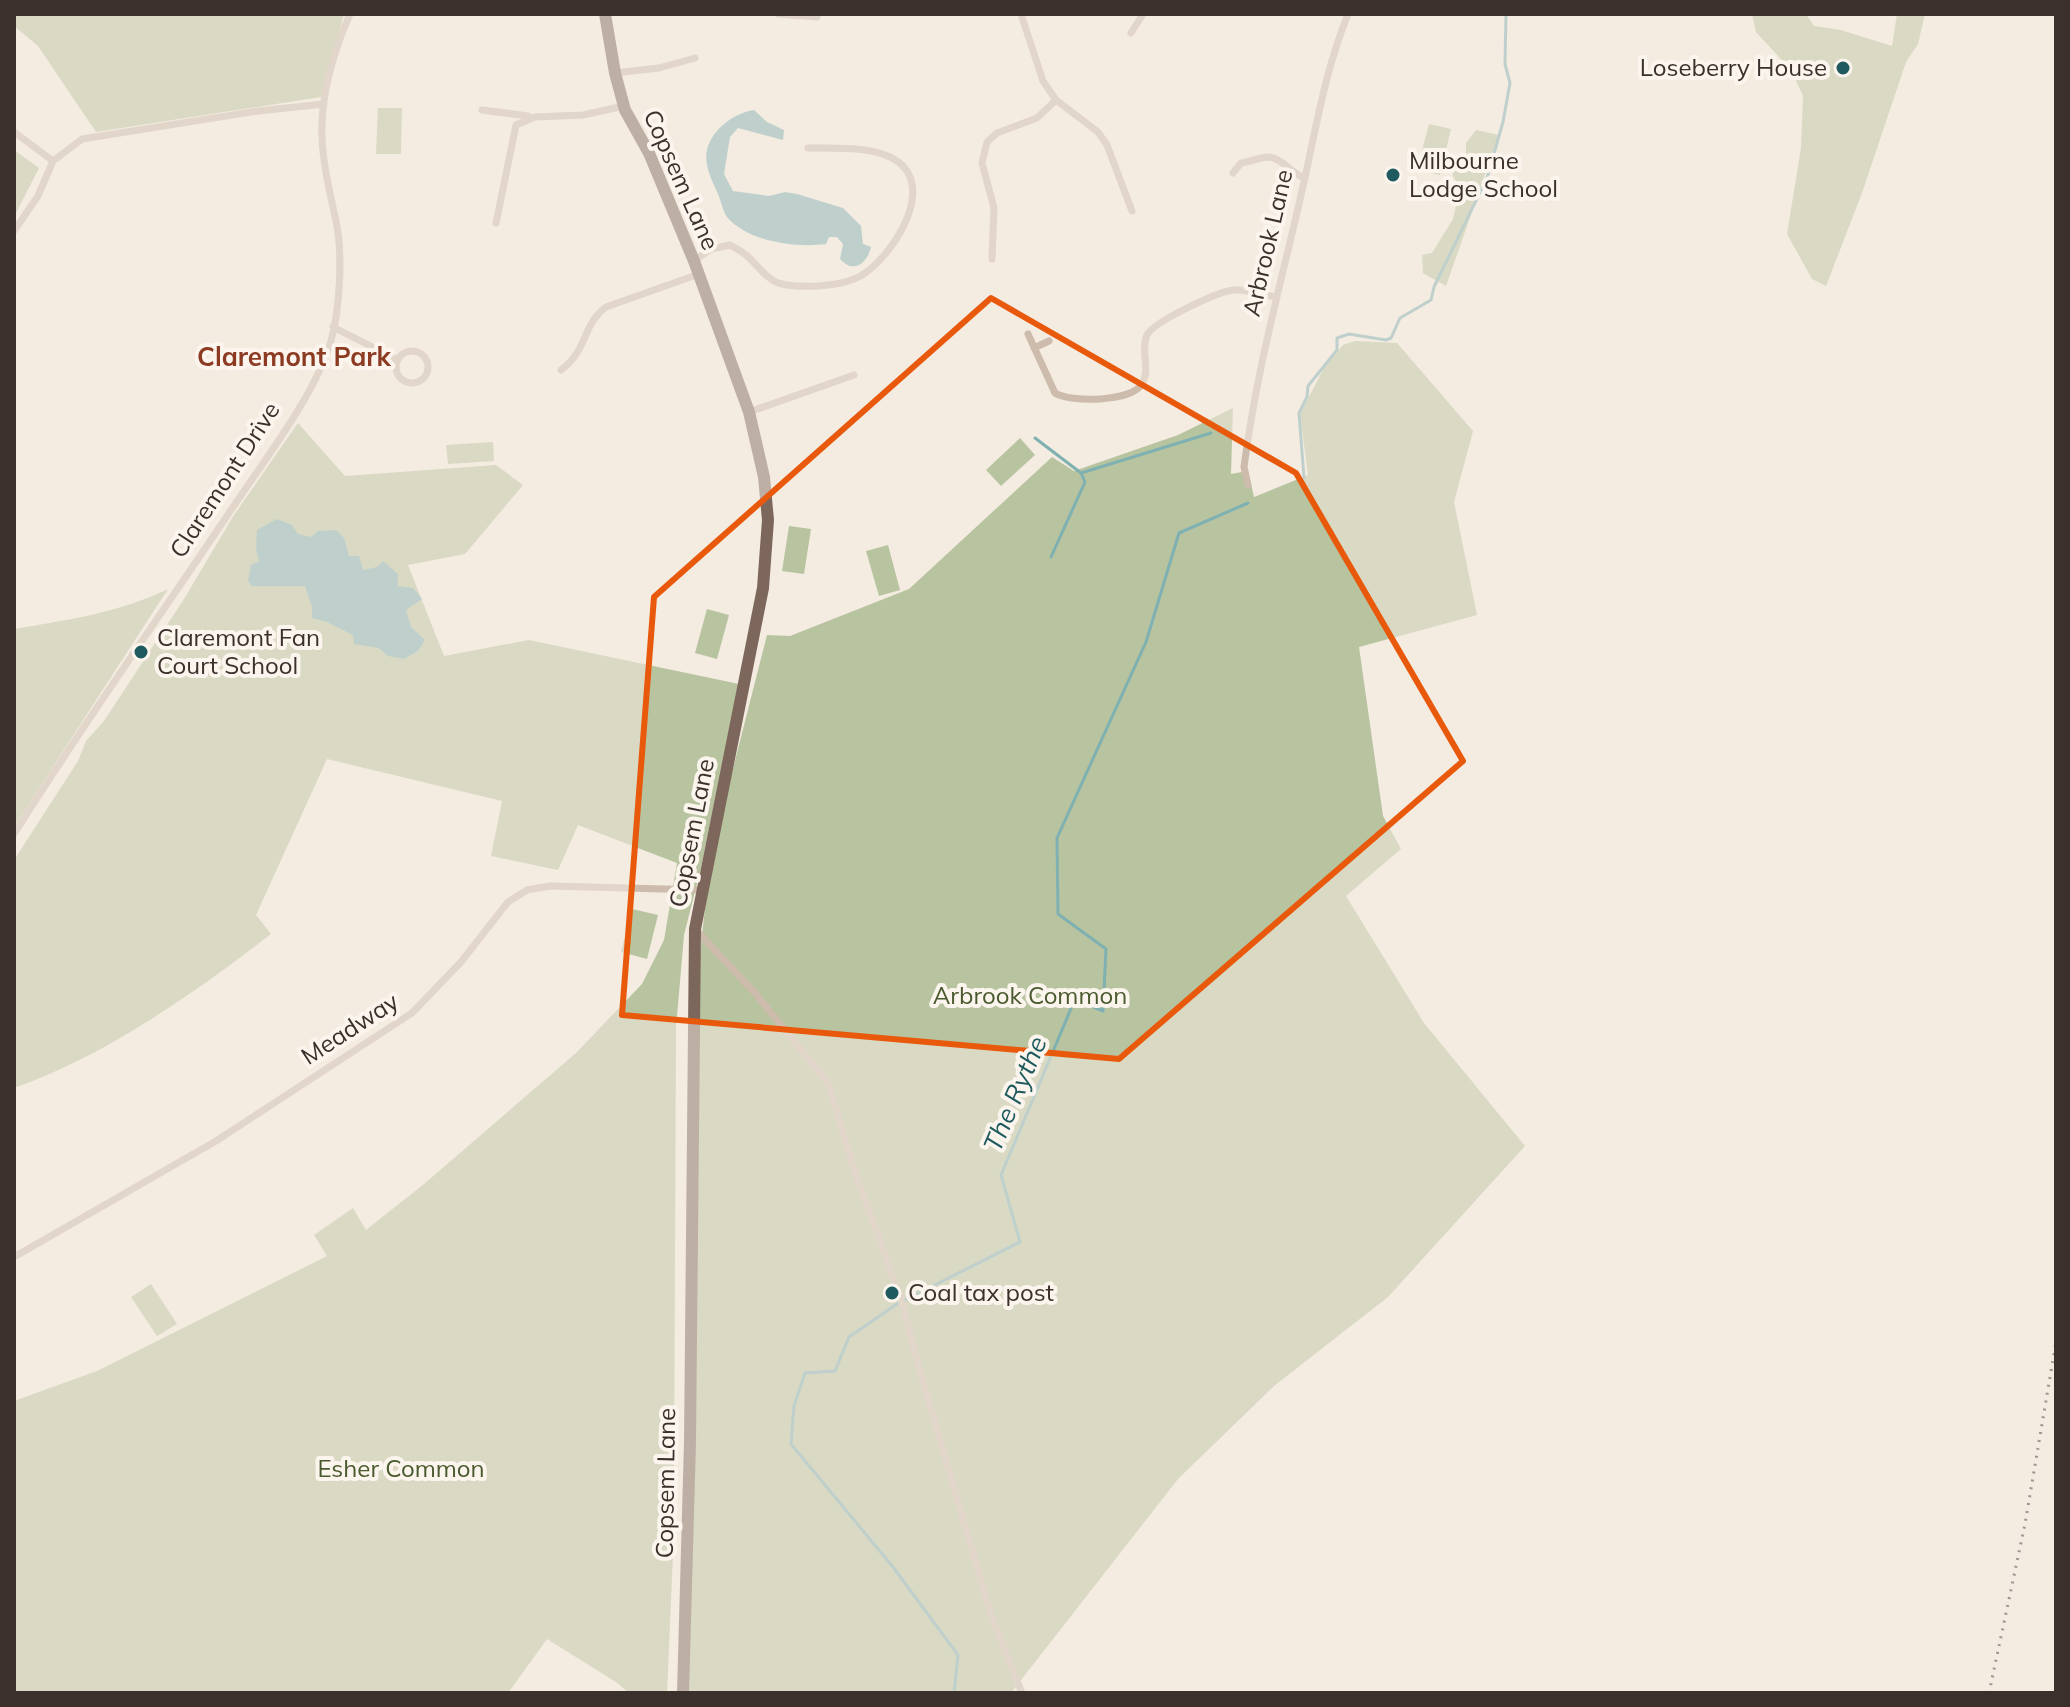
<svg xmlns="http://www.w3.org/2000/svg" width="2070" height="1707" viewBox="0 0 2070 1707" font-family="Mulish,sans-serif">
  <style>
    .green { fill: #b8c4a0 }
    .water { fill: #7fb0b2 }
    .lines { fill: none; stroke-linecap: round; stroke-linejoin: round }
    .stream { stroke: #7fb0b2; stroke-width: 3 }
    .street { stroke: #cdbbac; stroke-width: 7 }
    .primary { stroke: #7d675c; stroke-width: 12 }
    .rail { stroke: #3b302b; stroke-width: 3; stroke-dasharray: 2 6; stroke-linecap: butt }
    .marked { fill: none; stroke: #e8590c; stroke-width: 6; stroke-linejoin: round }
    .poi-dot { fill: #1f5a5e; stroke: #fbf5ee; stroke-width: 3 }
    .labels { text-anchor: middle; stroke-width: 8; stroke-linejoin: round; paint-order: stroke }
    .poi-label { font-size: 24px; fill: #3b302b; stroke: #fbf5ee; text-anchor: start }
    .street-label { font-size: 24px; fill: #3b302b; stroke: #fbf5ee }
    .park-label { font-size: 24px; fill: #4a5a2e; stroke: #fbf5ee }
    .neighbourhood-label { font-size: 26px; font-weight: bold; fill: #8c3b22; stroke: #fbf5ee }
    .water-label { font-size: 26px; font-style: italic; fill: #1f5a5e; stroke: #fbf5ee }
  </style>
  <rect width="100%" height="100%" fill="#f4ebe1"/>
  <path class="green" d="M14,14h330l-23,83 -225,35 -58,-86 -24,-20z
    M1752,14h54l8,12 27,4 51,16 5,-32h28l-7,30 -12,18 -44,131 -36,93 -14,-7 -25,-45 14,-86 2,-52 -12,-26 -35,-38z
    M378,108h24l-1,46h-25z
    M1429,124l22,5 -11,46 -23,-5z
    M1476,130l23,5 -53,151 -23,-13 -1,-18 10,-2 21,-34 7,-30 -8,-15 14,-13v-18z
    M14,150l25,18 -25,49z
    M1355,341l42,2 76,88 -19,71 23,113 -118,32 24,169 18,33 -55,47 78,127 101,123 -137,151 -114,89 -96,93 -167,214h-324l11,-723 13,-115 56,-220 23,1 119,-47 143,-132 22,14 104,-36 55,-27 -2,66 17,-3 6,26 54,-22 -8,-61 24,-46 19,-23z
    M298,423l47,53 151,-11 27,20 -58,69 -57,11 36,91 85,-16 210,44 -38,184 -17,67 -8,93 -2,443 2,14 -9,208h-38l-13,-11 -69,-43 -39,54h-494v-292l83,-30 230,-115 -13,-21 39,-27 13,22 58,-46 152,-131 66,-69 22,-44 13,-77 -99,-38 -20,45 -67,-14 11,-55 -175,-42 -71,156 15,19c-80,61 -162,120 -257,154v-228l64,-99 8,-20 18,-20 80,-122 50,-84z
    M1020,438l15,17 -34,31 -15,-16z
    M493,442l1,19 -46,3 -2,-19z
    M789,526l22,3 -7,45 -22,-3z
    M888,545l12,45 -21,6 -13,-45z
    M168,589l-154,238v-198c53,-9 105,-16 154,-40z
    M707,609l22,6 -12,44 -22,-6z
    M632,909l26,6 -11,44 -26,-7z
    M151,1284l26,40 -20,12 -26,-39z"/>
  <path class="water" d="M754,110l13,12 17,8 -1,10 -45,-12 -8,9 -6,37 9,17 36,5 16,-4 12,2 46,14 18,18 2,18 8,3c-4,17 -18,27 -31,12l3,-15 -6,-7h-8l-3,7c-30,4 -78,-2 -99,-27 -4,-6 -6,-16 -9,-23 -4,-9 -9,-19 -11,-29 -6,-27 22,-51 47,-55z
    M277,519l15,6 6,9 13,3 7,-6 18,-1 8,8 5,18h10l4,14 14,-3 6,-6 15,13v12l15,2 9,11 -16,11 5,17 14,13 -7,11 -14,8 -16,-3 -9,-8 -25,-4 -1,-9 -26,-13 -15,-4v-11l-7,-21h-53l-4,-5 3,-16 8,-4 -3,-13 1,-18z"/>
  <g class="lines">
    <path class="stream" d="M1035,438l46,35 4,9 -34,75
      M1081,473l130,-40
      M1304,478l-5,-65 8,-16 1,-11 29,-36v-12l12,-4 37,6 5,-2 9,-20 31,-18 3,-13 53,-109 16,-56 7,-39 -5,-19 1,-50
      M954,1693l4,-38 -65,-88 -102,-123 3,-38 11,-33 30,-2 14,-34 48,-33 123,-62 -19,-67 74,-176 28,12 3,-62 -48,-35 -1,-76 89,-196 33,-109 69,-30"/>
    <path class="street" d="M778,14l39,3
      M1021,14l22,67 13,19
      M1131,33l12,-19
      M615,73l44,-5 36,-10
      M482,110l46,6
      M14,132l39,29
      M1233,173l8,-10c9,-1 19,-6 28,-6 13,1 23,16 35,21
      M496,223l20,-98 19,-8 48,-2 41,-9
      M14,231l24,-35 15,-35 29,-22 176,-28 66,-7
      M992,259l2,-51 -12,-45 5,-21 10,-9 40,-15 19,-18 42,32 9,13 25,66
      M694,261l17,-12 19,-4c5,3 11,6 16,10 10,8 19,23 32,28 22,6 65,4 84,-8 28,-17 70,-79 41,-109 -21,-21 -68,-18 -95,-18
      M333,327l65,33
      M1028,334l27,59c16,10 76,9 87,-9 9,-15 -2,-33 5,-49 6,-13 70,-43 86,-45 14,-1 29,4 43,7
      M1034,348l15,-7
      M396 367a16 16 0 1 1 32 0a16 16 0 1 1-32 0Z
      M561,370c28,-21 21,-46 45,-63l93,-33
      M749,412l105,-37
      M1248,485l-4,-18c12,-94 37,-184 58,-276 14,-62 22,-117 46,-177
      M14,834c70,-111 146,-218 219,-327 31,-46 83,-114 98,-166 9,-33 12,-87 5,-120 -6,-28 -13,-56 -14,-84 -2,-40 12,-87 28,-123
      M695,929l60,64 73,90 27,89 46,127 17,65 73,251 31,78
      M14,1257l202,-116 196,-128 49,-51 47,-60 19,-12 23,-4 152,4"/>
    <path class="primary" d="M605,14l10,59 10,37 24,43 45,108 55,151 15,65 4,43 -5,68 -68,341 -5,513 -7,251"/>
    <path class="rail" d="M1989,1693l36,-169 31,-182"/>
  </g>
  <path d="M0 0H2070V1707H0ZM991,298l305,175 167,288 -344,298 -497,-44 32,-418z" fill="#f4ebe1" fill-opacity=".55" fill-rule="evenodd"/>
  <path class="marked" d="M991,298l305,175 167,288 -344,298 -497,-44 32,-418z"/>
  <g class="poi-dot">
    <circle cx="1843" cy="68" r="8"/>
    <circle cx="1393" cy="175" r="8"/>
    <circle cx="141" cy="652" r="8"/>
    <circle cx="892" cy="1293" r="8"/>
  </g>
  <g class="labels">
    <g class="poi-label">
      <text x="1827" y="76" text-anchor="end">Loseberry House</text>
      <text x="1409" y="169">Milbourne<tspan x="1409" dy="28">Lodge School</tspan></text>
      <text x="157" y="646">Claremont Fan<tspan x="157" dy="28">Court School</tspan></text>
      <text x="908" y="1301">Coal tax post</text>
    </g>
    <g class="street-label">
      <text transform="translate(681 180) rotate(66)" y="8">Copsem Lane</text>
      <text transform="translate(1268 243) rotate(-77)" y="8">Arbrook Lane</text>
      <text transform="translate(225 480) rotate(-57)" y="8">Claremont Drive</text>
      <text transform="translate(692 833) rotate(-79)" y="8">Copsem Lane</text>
      <text transform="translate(350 1029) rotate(-33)" y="8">Meadway</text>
      <text transform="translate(666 1483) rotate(-89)" y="8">Copsem Lane</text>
    </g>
    <g class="park-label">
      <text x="1030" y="1004">Arbrook Common</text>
      <text x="401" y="1477">Esher Common</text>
    </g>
    <g class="neighbourhood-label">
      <text x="294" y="366">Claremont Park</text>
    </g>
    <g class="water-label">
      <text transform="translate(1015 1094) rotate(-67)" y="9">The Rythe</text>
    </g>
  </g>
  <rect width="2070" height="1707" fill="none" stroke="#3b302b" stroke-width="32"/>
</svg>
